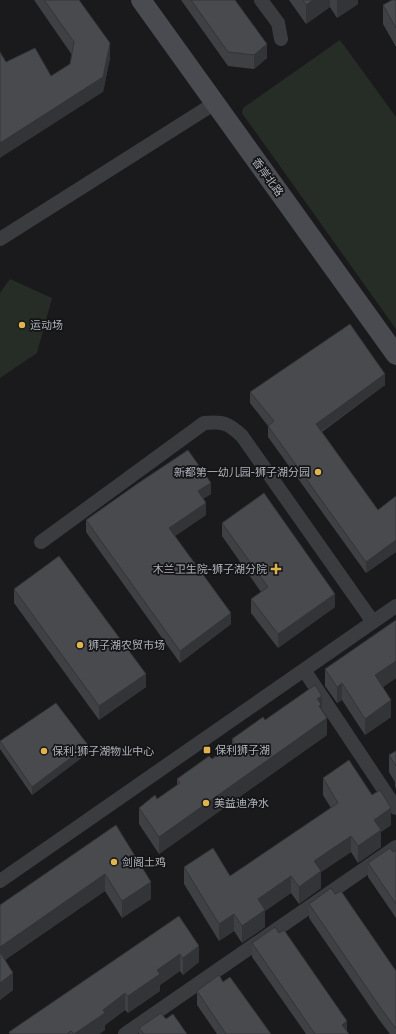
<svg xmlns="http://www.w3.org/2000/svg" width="396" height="1034" viewBox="0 0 396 1034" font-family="'Golos Text','Noto Sans SC',sans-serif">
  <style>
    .green { fill: #262d27 }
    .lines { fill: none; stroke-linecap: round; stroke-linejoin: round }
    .street { stroke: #3b3c40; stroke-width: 14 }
    .secondary { stroke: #494b50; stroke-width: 20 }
    .wall { fill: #3f4043 }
    .shaded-wall { fill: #333437 }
    .building { fill: #494a4e; stroke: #333437 }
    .poi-dot { fill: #dfb34e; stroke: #151517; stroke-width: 1.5 }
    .labels { text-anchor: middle; stroke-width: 3.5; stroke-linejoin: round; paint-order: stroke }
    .street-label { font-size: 11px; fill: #aeb1ba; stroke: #151517 }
    .poi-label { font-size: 11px; fill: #aeb1ba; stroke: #151517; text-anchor: start }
  </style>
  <rect width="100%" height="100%" fill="#1a1a1c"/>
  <path class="green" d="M340,40l56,77v212l-154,-216 1,-5z
    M10,279l42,19 -15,55 -37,25v-85z"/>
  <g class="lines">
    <path class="street" d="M261,0l17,23 3,16
      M0,239l215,-136
      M41,542l163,-119c19,-2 24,0 38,13l131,186
      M304,670l92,138
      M0,881l396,-275
      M125,1034l271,-187"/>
    <path class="secondary" d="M141,0l255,355"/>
  </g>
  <path class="wall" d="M34,0h45l31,58 -7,34 -97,-30 45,14 19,-12 2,-9z
    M181,0h54l32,58 -13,11 -26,-3z
    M289,0h69v4l-21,14 -7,-11 -24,17z
    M396,0v47l-13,-23v-19z
    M385,385l-63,47 56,78 18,-14v56l-30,21 -98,-136v-11l-18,-23v-11z
    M137,484l74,10 -8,5 3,16 -31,21 56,88 -51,39 -94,-131v-12z
    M222,523l113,84 -57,41 -27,-35v-14l10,-7 -39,-56z
    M14,589l132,98 -47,33 -85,-117z
    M396,620v58l-13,9 8,30 -26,18 -23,-35 -5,3 -12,-17v-17z
    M322,711l5,24 -168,119 -20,-30v-16l18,-9 20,-14v-6l35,-20 20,-15v-5l33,-19z
    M0,741l88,12 -56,42 -32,-46z
    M396,751v37l-1,-1v-5l-6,-10v-17z
    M323,778l68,47 -10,7v15l-23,16 -7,-11 -30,20v16l-22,16 -8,-11 -26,18v16l-23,16 -8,-12 -15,10 -35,-57v-17l46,9 101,-68 -8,-13z
    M116,825l35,74 -29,19 -17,-27 -100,69 8,30 -13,10v-95z
    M396,850v68l-28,-41v-14z
    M335,894l61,77v63h-6l-10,-13 -71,-103v-14z
    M179,916l20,46 -16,13 -3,-4 -20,14v6l-32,22 -3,-3 -20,15v5l-6,4h-90v-2z
    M252,943l95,89 2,2h-43l-54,-77z
    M223,982l48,52h-54l-20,-29v-14z
    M166,1019l21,15h-48v-6z"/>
  <path class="shaded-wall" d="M313,0h17v7l-24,17v-19z
    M337,0h21v4l-21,14z
    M110,43v15l-7,34 -103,66v-15z
    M267,44v14l-13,11v-14z
    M385,374v11l-69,50v-11z
    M211,483v11l-13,8v-11z
    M206,503v12l-37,25v-12z
    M396,540v12l-30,21v-11z
    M335,594v13l-57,41v-14z
    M231,613v11l-51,39v-12z
    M396,661v17l-21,14v-17z
    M146,674v13l-47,33v-14z
    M342,683v17l-5,3v-16z
    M322,696v16l-1,1 -4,-14z
    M391,700v17l-26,18v-16z
    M327,718v17l-168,119v-17z
    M88,745v8l-56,42v-8z
    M391,808v17l-10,7v15l-23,16v-17l16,-26z
    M351,836v16l-30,20v16l-22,16v-17l15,-26z
    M105,874v17l-105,72v-16z
    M291,876v17l-26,18v16l-23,16v-17l16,-27z
    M151,882v17l-29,19v-17z
    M234,914v17l-15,10v-17z
    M199,946v16l-16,13v-17z
    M180,954v17l-20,14v6l-32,22v-17l29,-26z
    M13,973v17l-13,10v-17z
    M125,993v17l-20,15v5l-6,4h-25l29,-24z
    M347,1021v13l-5,-9z"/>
  <path class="building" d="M44,0h35l31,43 -7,34 -103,66v-91l6,10 29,-14 16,28 19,-12 4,-22z
    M191,0h44l32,44 -13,11 -26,-3z
    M303,0h10l-7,5z
    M392,0h4v28l-13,-23z
    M350,324l35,50 -69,50 62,86 18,-14v44l-30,22 -98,-136 6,-5 -24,-29z
    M188,450l23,33 -13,8 8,12 -37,25 62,85 -51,38 -94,-131 51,-36z
    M264,493l71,101 -57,40 -27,-35 17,-12 -46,-64z
    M59,556l87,118 -47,32 -85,-117z
    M396,620v41l-21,14 16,25 -26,19 -23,-36 -5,4 -12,-18z
    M315,685l7,11 -5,3 4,5 -2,2 8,12 -168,119 -20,-29 16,-13 2,4 23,-16 -3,-4 32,-23 3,3 22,-17 -2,-3 31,-22 2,3z
    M56,703l32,42 -56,42 -32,-46z
    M396,751v15l-7,-11z
    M349,760l23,35 8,-5 11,18 -17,12 7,10 -23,16 -7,-10 -37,25 7,10 -22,16 -8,-11 -33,23 7,11 -23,16 -8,-12 -15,10 -35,-57 29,-19 17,28 108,-73 -15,-25z
    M116,825l35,57 -29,19 -17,-27 -105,73v-42z
    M390,848l3,4 3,-2v54l-28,-41z
    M331,888l4,6 6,-3 55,80v58l-16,-22 -71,-103z
    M179,916l20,30 -16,12 -3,-4 -23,16 3,4 -32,22 -3,-3 -22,17 2,3 -31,21 -3,-3 -4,3h-57l-1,-2z
    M275,927l4,6 5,-3 63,91 -5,4 7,9h-34l-63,-91z
    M0,952l13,21 -13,10z
    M219,975l4,7 7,-5 41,57h-45l-29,-43z
    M161,1013l5,6 7,-5 14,20h-43l-5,-6z"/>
  <g class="poi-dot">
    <circle cx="22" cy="325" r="4"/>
    <circle cx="318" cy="472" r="4"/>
    <path d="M274 563h4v4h4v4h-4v4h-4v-4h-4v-4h4z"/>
    <circle cx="80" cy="645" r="4"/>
    <rect x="203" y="746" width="8" height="8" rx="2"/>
    <circle cx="44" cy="751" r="4"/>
    <circle cx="206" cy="803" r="4"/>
    <circle cx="114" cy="862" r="4"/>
  </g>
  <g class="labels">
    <g class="street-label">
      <text transform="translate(268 177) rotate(54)" y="4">香岸北路</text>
    </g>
    <g class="poi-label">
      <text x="30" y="329">运动场</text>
      <text x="310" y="476" text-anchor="end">新都第一幼儿园-狮子湖分园</text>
      <text x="267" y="573" text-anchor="end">木兰卫生院-狮子湖分院</text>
      <text x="88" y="649">狮子湖农贸市场</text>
      <text x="215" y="754">保利狮子湖</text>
      <text x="52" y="755">保利·狮子湖物业中心</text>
      <text x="214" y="807">美益迪净水</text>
      <text x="122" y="866">剑阁土鸡</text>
    </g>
  </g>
</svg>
